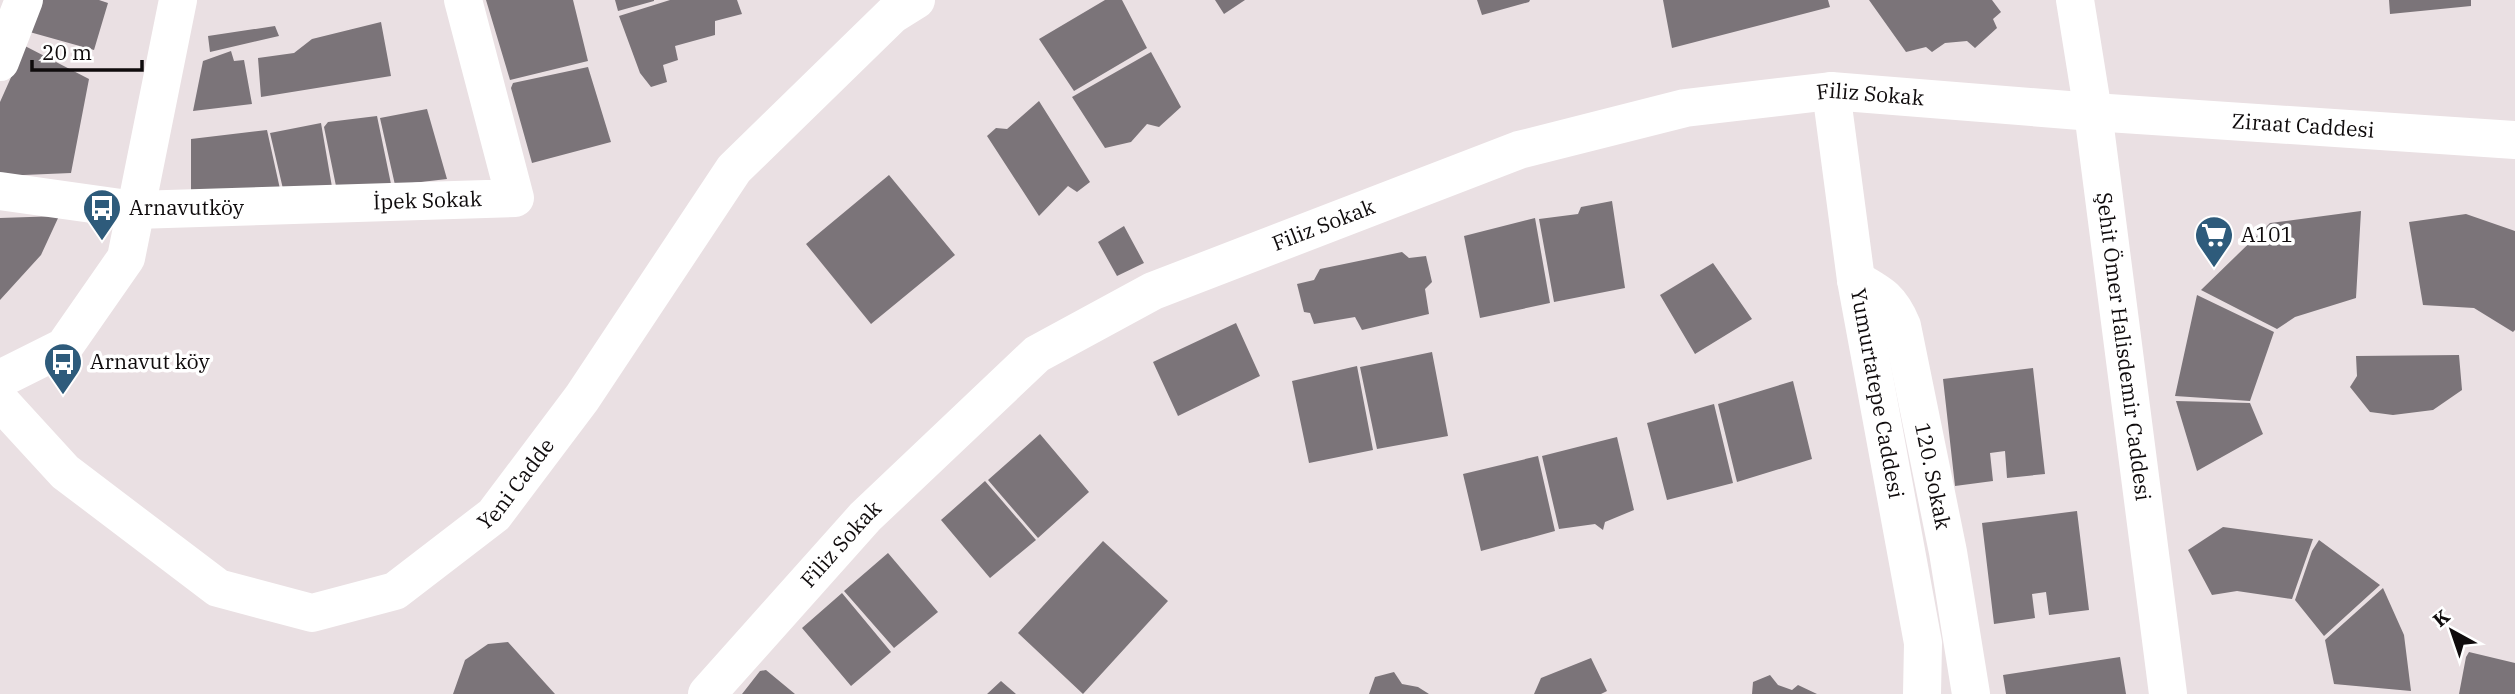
<svg xmlns="http://www.w3.org/2000/svg" width="2515" height="694" viewBox="0 0 2515 694" font-family="'IBM Plex Serif',serif">
  <style>
    .building { fill: #7b7479 }
    .lines { fill: none; stroke-linecap: round; stroke-linejoin: round }
    .street { stroke: #fff; stroke-width: 38 }
    .secondary { stroke: #fff; stroke-width: 38 }
    .labels { text-anchor: middle; stroke-width: 7; stroke-linejoin: round; paint-order: stroke }
    .street-label { font-size: 21px; fill: #0f0b0c; stroke: #fff }
    .poi-label { font-size: 21px; fill: #0f0b0c; stroke: #fff; text-anchor: start }
  </style>
  <rect width="100%" height="100%" fill="#eae0e3"/>
  <path class="building" d="M41,0h58l9,3 -14,47 -68,-19z
    M486,0h87l15,61 -78,19z
    M615,0h39v1l-36,10z
    M670,0h67l5,14 -27,7v14l-40,11 3,14 -15,5 4,17 -16,5 -11,-14 -21,-57z
    M1105,0h17l25,48 -73,43 -35,-52z
    M1215,0h30l-21,14z
    M1477,0h53l-1,2 -47,13z
    M1663,0h165l2,7 -158,41z
    M1869,0h123l9,12 -8,7 4,9 -22,20 -8,-7 -22,2 -13,9 -6,-5 -20,5z
    M2389,0h82v6l-81,8z
    M381,22l10,54 -130,21 -3,-39 36,-5 18,-14z
    M275,26l4,10 -69,16 -2,-16z
    M25,46l64,33 -18,94 -71,3v-74z
    M231,51l3,10 10,-1 8,44 -59,7 10,-50z
    M1151,52l30,55 -22,20 -12,-3 -16,18 -26,6 -33,-51z
    M588,67l23,75 -79,21 -21,-75 2,-5z
    M1039,101l51,81 -13,10 -9,-6 -29,30 -52,-80 9,-8 11,1z
    M427,109l20,70 -52,6 -15,-67z
    M377,116l14,68 -55,2 -12,-59 4,-5z
    M321,123l11,64 -49,2 -13,-56z
    M267,130l13,59 -89,4v-54z
    M889,175l66,80 -84,69 -65,-80z
    M1612,201l13,87 -71,14 -15,-83 39,-5 3,-7z
    M2361,211l-5,87 -61,19 -18,12 -76,-39 69,-67z
    M2466,214l49,17v99l-2,2 -39,-24 -51,-3 -14,-83z
    M59,216l-18,39 -41,45v-82z
    M1535,218l15,85 -70,15 -16,-82z
    M1124,226l20,37 -27,13 -19,-34z
    M1402,252l7,6 17,-2 6,26 -7,7 4,25 -67,16 -7,-13 -41,7 -4,-11 -6,-1 -7,-28 17,-4 6,-11z
    M1713,263l39,56 -57,35 -35,-59z
    M2197,295l77,37 -24,69 -75,-5z
    M1236,323l24,53 -82,40 -25,-54z
    M1432,352l16,84 -71,13 -17,-82z
    M2459,355l3,35 -29,20 -40,5 -23,-3 -20,-25 7,-11 -1,-20z
    M1357,366l16,84 -64,13 -17,-82z
    M2033,368l12,106 -38,4 -2,-27 -15,2 3,28 -38,5 -12,-107z
    M1793,381l19,78 -75,23 -19,-78z
    M2176,401l74,2 13,31 -66,37z
    M1714,404l19,79 -66,17 -20,-77z
    M1040,434l49,58 -51,46 -50,-58z
    M1617,437l17,73 -29,12 -2,8 -8,-6 -36,5 -17,-73z
    M1538,456l17,75 -74,20 -18,-77z
    M985,481l51,59 -46,38 -49,-58z
    M2077,511l12,99 -40,5 -3,-23 -14,2 3,24 -41,6 -12,-101z
    M2223,527l90,12 -21,60 -55,-8 -25,4 -24,-45z
    M2319,540l61,45 -56,51 -29,-36 17,-49z
    M1103,541l65,60 -85,93 -65,-61z
    M888,553l50,59 -44,36 -50,-57z
    M2383,588l21,47 7,56 -77,-7 -9,-44z
    M842,593l49,59 -40,34 -49,-58z
    M508,642l47,52h-102l12,-34 23,-16z
    M2469,652l46,11v31h-56l7,-37z
    M2120,657l6,37h-120l-3,-19z
    M1591,658l16,33 -6,3h-67l7,-16z
    M766,670l29,24h-53l18,-23z
    M1394,672l8,12 16,3 11,7h-60l6,-17z
    M1770,675l8,10 14,5 6,-5 19,9h-65l1,-12z
    M1001,681l15,13h-29z"/>
  <g class="lines">
    <g class="street">
      <path d="M0,62l24,-62"/>
      <path id="s1" d="M0,191l135,19 380,-12 -52,-198"/>
      <path id="s2" d="M1856,280c25,14 35,19 46,46l46,226 23,142"/>
      <path id="s3" d="M707,694l158,-177 172,-163 116,-63 366,-141 166,-42 146,-17 262,21 422,28"/>
    </g>
    <g class="secondary">
      <path id="s4" d="M2075,0l18,112 75,582"/>
      <path id="s5" d="M1831,91l25,189 67,363 -1,51"/>
      <path d="M0,379l64,-32 62,-89 52,-258"/>
      <path id="s6" d="M0,401l65,71 153,116 94,25 83,-22 99,-76 88,-117 152,-229 158,-154 24,-15"/>
    </g>
  </g>
  <defs>
    <symbol id="bus-pin" viewBox="-11 -11 22 30"><path d="M0 17L-7.5 6A9.5 9.5 0 1 1 7.5 6Z" fill="#2e5b7b" stroke="#fff"/><path d="M-5-6H5V4H4V6H2V4H-2V6H-4V4H-5ZM-3.5-4V0h7V-4ZM-3.5 1.2v1.5H-2V1.2ZM2 1.2v1.5H3.5V1.2Z" fill="#fff"/></symbol>
    <symbol id="supermarket-pin" viewBox="-11 -11 22 30"><path d="M0 17L-7.5 6A9.5 9.5 0 1 1 7.5 6Z" fill="#2e5b7b" stroke="#fff"/><path d="M-6-5.5h2.5l.6 2H6L4.5 2H-2.5L-4.4-4H-6ZM-1.5 3.2a1.3 1.3 0 1 0 .1 0ZM3 3.2a1.3 1.3 0 1 0 .1 0Z" fill="#fff"/></symbol>
  </defs>
  <g fill-rule="evenodd">
    <use href="#bus-pin" x="80" y="186" width="44" height="60"/>
    <use href="#supermarket-pin" x="2192" y="213" width="44" height="60"/>
    <use href="#bus-pin" x="41" y="340" width="44" height="60"/>
  </g>
  <g class="labels">
    <g class="street-label">
      <text dy="7" stroke="none"><textPath href="#s3" startOffset="1356">Filiz Sokak</textPath></text>
      <text dy="7" stroke="none"><textPath href="#s3" startOffset="1790">Ziraat Caddesi</textPath></text>
      <text dy="7" stroke="none"><textPath href="#s1" startOffset="429">İpek Sokak</textPath></text>
      <text dy="7" stroke="none"><textPath href="#s3" startOffset="789">Filiz Sokak</textPath></text>
      <text dy="7" stroke="none"><textPath href="#s4" startOffset="350">Şehit Ömer Halisdemir Caddesi</textPath></text>
      <text dy="7" stroke="none"><textPath href="#s5" startOffset="306">Yumurtatepe Caddesi</textPath></text>
      <text dy="7" stroke="none"><textPath href="#s2" startOffset="220">120. Sokak</textPath></text>
      <text dy="7" stroke="none"><textPath href="#s6" startOffset="634">Yeni Cadde</textPath></text>
      <text dy="7" stroke="none"><textPath href="#s3" startOffset="201">Filiz Sokak</textPath></text>
    </g>
    <g class="poi-label">
      <text x="129" y="215">Arnavutköy</text>
      <text x="2241" y="242">A101</text>
      <text x="90" y="369">Arnavut köy</text>
    </g>
  </g>
  <g transform="translate(2452 631) rotate(320)" stroke="#ffffff" stroke-width="5" paint-order="stroke">
  <path d="M0-5L12 26L0 18L-12 26Z" fill="#0f0b0c"/>
  <text y="-10" font-size="19" font-weight="bold" text-anchor="middle" fill="#0f0b0c">K</text>
  </g>
  <path d="M32 60v10h110v-10" fill="none" stroke="#0f0b0c" stroke-width="3.5"/>
  <text x="42" y="60" font-size="21" fill="#0f0b0c" stroke="#ffffff" stroke-width="5" paint-order="stroke">20 m</text>
</svg>
